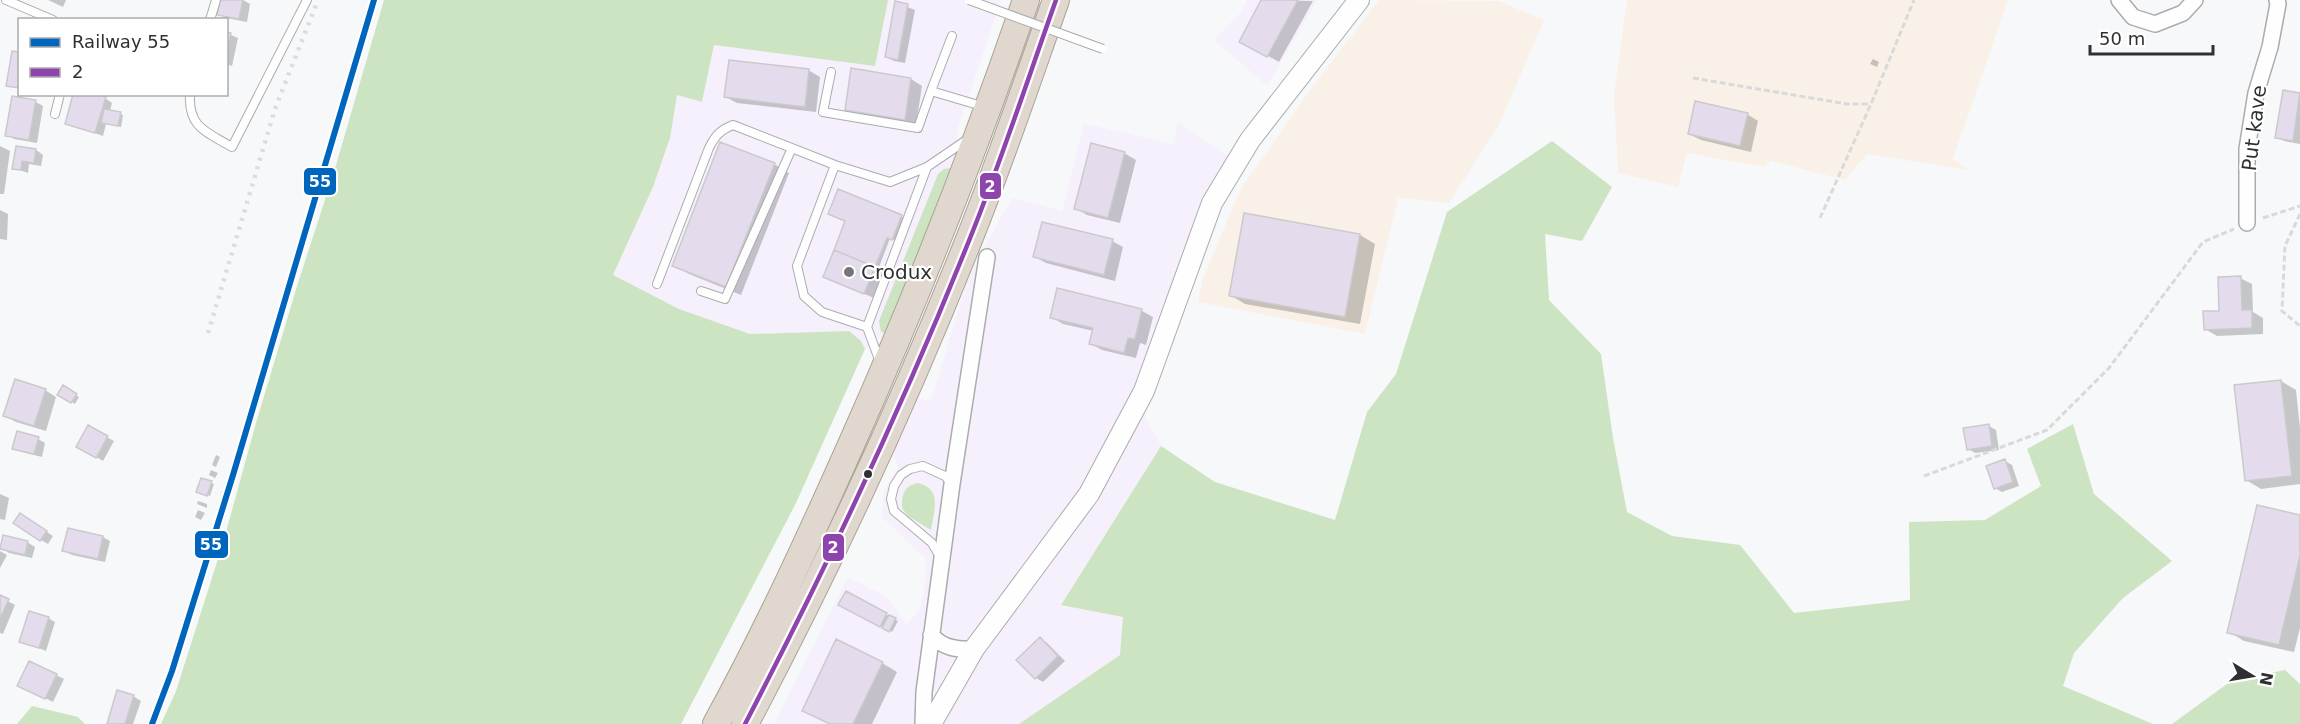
<svg xmlns="http://www.w3.org/2000/svg" width="2300" height="724" viewBox="0 0 2300 724" font-family="'DejaVu Sans',sans-serif">
  <style>
    .commercial { fill: #f6f0fc }
    .industrial { fill: #f9f1e8 }
    .green { fill: #cce4c1 }
    .shadow { fill: #0003 }
    .building { fill: #e4dcec; stroke: #cacacb; stroke-width: 1.5 }
    .lines { fill: none; stroke-linecap: round; stroke-linejoin: round }
    .service-casing { stroke: #abacae; stroke-width: 10 }
    .minor-casing { stroke: #abacae; stroke-width: 18 }
    .tertiary-casing { stroke: #abacae; stroke-width: 22 }
    .trunk-casing { stroke: #aba395; stroke-width: 28 }
    .path { stroke: #d9d9da; stroke-width: 3; stroke-dasharray: 6 3; stroke-linecap: butt }
    .service { stroke: #fefefe; stroke-width: 8 }
    .minor { stroke: #fefefe; stroke-width: 15 }
    .tertiary { stroke: #fefefe; stroke-width: 20 }
    .trunk { stroke: #e0d8ce; stroke-width: 26 }
    .rail { stroke: #dcdcdc; stroke-width: 4.5; stroke-dasharray: 3 6; stroke-linecap: butt }
    .service-bridge-casing { stroke: #abacae; stroke-width: 10; stroke-linecap: butt }
    .service-bridge { stroke: #fefefe; stroke-width: 8 }
    .bus-1-casing { stroke: #fff; stroke-width: 9 }
    .bus-1 { stroke: #8e44ad; stroke-width: 4.5 }
    .rail-1-casing { stroke: #fff; stroke-width: 10 }
    .rail-1 { stroke: #0065bd; stroke-width: 6 }
    .poi-dot { fill: #757677; stroke: #fff; stroke-width: 2 }
    .bus-dot { fill: #2f3031; stroke: #fff; stroke-width: 2 }
    .labels { text-anchor: middle; stroke-width: 4.5; stroke-linejoin: round; paint-order: stroke }
    .street-label { font-size: 20px; fill: #2f3031; stroke: #fff }
    .poi-label { font-size: 20px; fill: #2f3031; stroke: #fff; text-anchor: start }
    .line-badge { stroke: #fff; stroke-width: 2 }
    .badge-label { font-size: 16px; text-anchor: middle; font-weight: bold; fill: #fff }
  </style>
  <rect width="100%" height="100%" fill="#f7f8fa"/>
  <path class="commercial" d="M888,0h113l-42,125 -6,43 -66,165 -22,16 -4,-8 -12,-10 -99,3 -71,-25 -66,-34 40,-88 17,-49 7,-43 25,7 12,-57 160,20z
    M1247,0h70l-50,86 -53,-46 26,-27z
    M1178,122l54,37 -99,235 28,52 -100,158 63,13 -3,38 -102,69h-245l74,-147 40,20 18,27 13,-13 5,-18 2,-34 -44,-42 2,-26 14,-23 -6,-20 23,-50 16,3 38,-127 43,-76 50,13 22,-88 90,22z"/>
  <path class="industrial" d="M1379,0l120,1 45,19 -45,105 -50,78 -51,-5 -33,136 -167,-32 4,-21 38,-91 70,-100z
    M1627,0h381l-55,159 15,11 -101,-16 -22,26 -74,-19 -7,6 -77,-14 -9,34 -60,-14 -4,-78z"/>
  <path class="green" d="M384,0h504l-13,66 -161,-21 -12,57 -25,-7 -7,43 -17,49 -40,88 66,34 71,25 99,-3 12,10 4,8 -69,154 -115,221h-520l15,-33 47,-148 33,-120 42,-140 36,-111z
    M1552,141l60,46 -30,54 -37,-7 4,66 52,54 12,84 14,74 45,24 68,9 54,68 116,-13 -1,-78 76,-2 56,-34 -14,-37 46,-25 21,70 78,67 -49,37 -49,55 -11,33 90,38h-1134l101,-69 3,-38 -62,-12 100,-159 54,36 120,38 32,-108 29,-38 51,-162z
    M950,168v6l-63,159 -6,-1 -2,-11 59,-147 6,-5z
    M917,483c26,5 17,28 14,47l-23,-14 -6,-8c0,-13 1,-21 15,-25z
    M2285,670l15,14v40h-128l59,-43z
    M32,706l46,11 7,7h-68z"/>
  <path class="shadow" d="M48,0h18l-3,7z
    M221,0h22l7,4 -3,18 -21,-4 -7,-4z
    M1263,0l50,1 -34,61 -38,-21z
    M897,3l18,7 -10,53 -11,-2 -8,-4z
    M226,33l12,5 -6,28 -6,-2z
    M1873,59l6,3 -2,5 -7,-3z
    M808,70l12,7 -4,35 -79,-9 -11,-6z
    M853,70l58,9 11,7 -6,39 -58,-9 -12,-7z
    M2284,92l16,3v49l-16,-3 -7,-4z
    M105,98l7,5 -2,8 13,4 -2,12 -15,-3 -3,12 -37,-13z
    M36,102l7,4 -6,37 -23,-4 -7,-4z
    M1747,114l11,7 -7,31 -50,-12 -12,-6z
    M0,146l10,5 -6,43h-4z
    M17,148l19,2 7,5 -2,11 -12,-2 -1,9 -14,-5z
    M1124,153l12,7 -16,63 -33,-8 -11,-7z
    M774,164l15,9 -48,122 -52,-21 -15,-9z
    M839,191l66,27 -9,23 -6,-3 -12,32 8,5 -10,24 -51,-23 22,-55z
    M0,210l8,4 -1,26 -7,-1z
    M1360,235l15,9 -15,80 -115,-20 -15,-9z
    M1112,241l11,6 -8,34 -69,-18 -11,-6z
    M2240,278l12,6 1,28 10,6v16l-46,2 -12,-7 15,-17z
    M1142,311l11,6 -7,28 -6,-2 -4,15 -34,-8 -11,-6 3,-13 -31,-7 -12,-7z
    M2281,381l15,9 4,38v56l-39,5 -15,-9z
    M64,387l15,10 -4,7 -16,-10z
    M45,390l11,7 -10,34 -30,-9 -11,-6z
    M1989,426l7,4 3,20 -24,3 -7,-4z
    M88,427l26,14 -11,20 -25,-15z
    M38,439l7,4 -3,14 -20,-5 -8,-4z
    M216,455l4,2 -4,10 -4,-2z
    M2005,461l7,4 7,21 -17,6 -7,-4z
    M211,470l7,3 -3,5 -6,-3z
    M211,483l3,1 -4,12 -9,-3z
    M0,494l9,4 -4,22 -5,-1z
    M198,501l9,3v4l-10,-4z
    M198,510l7,3 -4,7 -6,-3z
    M2300,517v111l-6,24 -50,-11 -15,-9z
    M27,519l26,17 -5,8 -7,-4z
    M103,537l7,4 -5,21 -33,-7 -8,-5z
    M27,542l8,5 -3,11 -23,-5 -7,-5z
    M0,551l7,4 -7,13z
    M846,593l52,28 -6,11 -45,-23z
    M0,597l15,8 -12,29 -3,-1z
    M48,618l7,4 -9,29 -25,-10z
    M1040,639l7,4 18,18 -22,21 -7,-4 -18,-18z
    M882,663l15,9 -25,52h-42l-11,-5z
    M56,675l8,4 -11,23 -26,-13z
    M133,696l8,5 -8,23h-23z"/>
  <path class="building" d="M220,0h23l-4,19 -22,-4z
    M1261,0h37l-31,57 -28,-15z
    M895,1l13,3 -10,56 -13,-3z
    M226,32l5,1 -5,22z
    M12,51l8,1v36l-14,-2z
    M729,60l80,9 -4,38 -81,-10z
    M851,68l60,10 -6,42 -60,-10z
    M2283,90l17,3 -7,48 -18,-3z
    M73,94h25l8,3 -11,36 -30,-9z
    M12,96l24,4 -7,40 -24,-4z
    M1695,101l53,12 -8,33 -52,-12z
    M104,109l17,3 -3,14 -17,-3z
    M720,142l55,21 -49,124 -54,-21z
    M1091,143l34,9 -17,66 -34,-9z
    M16,146l20,3 -2,14 -12,-2 -1,9 -9,-1z
    M838,189l64,26 -10,25 -5,-2 -12,29 -41,-17 11,-29 -17,-7z
    M1244,213l116,21 -15,83 -116,-21z
    M1042,222l71,17 -9,36 -71,-18z
    M834,250l41,17 -11,27 -41,-17z
    M2241,276l1,34h10v18l-48,2 -1,-19h16l-1,-34z
    M1057,288l85,21 -7,30 -7,-1 -4,15 -35,-9 4,-16 -43,-10z
    M15,379l31,10 -12,37 -31,-10z
    M2281,380l11,96 -47,5 -11,-96z
    M63,385l14,9 -6,9 -14,-8z
    M1989,424l3,22 -25,4 -4,-22z
    M88,425l20,11 -12,22 -20,-11z
    M17,431l22,6 -5,17 -22,-5z
    M2005,459l8,23 -19,7 -8,-23z
    M201,478l11,3 -5,15 -11,-4z
    M2257,505l43,10v41l-21,89 -52,-12z
    M20,513l27,18 -7,10 -27,-18z
    M68,528l35,8 -5,23 -36,-8z
    M3,535l25,6 -3,14 -25,-6z
    M846,591l41,22 -7,14 -42,-22z
    M0,595l9,4 -9,20z
    M29,611l20,6 -10,31 -20,-6z
    M889,615l7,3 -7,14 -7,-4z
    M1040,637l18,19 -23,23 -19,-19z
    M836,639l47,23 -30,62h-23l-28,-13z
    M29,661l28,13 -12,25 -28,-13z
    M117,690l17,5 -9,29h-18z"/>
  <g class="lines">
    <defs>
      <path id="service" d="M6,0l47,20
        M210,20l6,-20
        M952,36l-21,55 54,16
        M831,72l-8,40 95,16 13,-37
        M190,94c-2,34 17,38 42,53l75,-147
        M55,114l5,-20
        M657,284l52,-136c6,-12 11,-18 24,-23l102,40
        M701,291l24,8 67,-151
        M867,327l-45,-15 -18,-16 -7,-30 38,-101 55,17 37,-15
        M880,362l-13,-35 60,-160 41,-28
        M940,557l-8,-14 -38,-32 -3,-12 3,-13 7,-11 9,-6 13,-3 22,10 6,7"/>
      <path id="minor" d="M2119,0l14,17 22,7 28,-11 12,-13
        M2247,223v-74l9,-56 14,-46 8,-43 -1,-4
        M931,635c12,13 26,15 43,14
        M923,724l1,-32 28,-208 35,-227"/>
      <path id="tertiary" d="M931,724l43,-75 115,-155 55,-103 68,-188 38,-63 109,-140"/>
      <path id="trunk" d="M716,724c51,-93 95,-189 138,-286 64,-144 121,-289 172,-438
        M745,724c82,-155 156,-314 221,-477 33,-81 61,-165 90,-247"/>
    </defs>
    <use href="#service" class="service-casing"/>
    <use href="#minor" class="minor-casing"/>
    <use href="#tertiary" class="tertiary-casing"/>
    <use href="#trunk" class="trunk-casing"/>
    <path class="path" d="M1693,78l154,26h24
      M2300,214l-15,32 -3,65 18,15
      M1820,218l51,-114 43,-104
      M2263,218l37,-12
      M1924,476l123,-46 62,-62 94,-126 31,-13"/>
    <use href="#service" class="service"/>
    <use href="#minor" class="minor"/>
    <use href="#tertiary" class="tertiary"/>
    <use href="#trunk" class="trunk"/>
    <path class="rail" d="M208,333l67,-224 43,-109"/>
    <defs>
      <path id="service-bridge" d="M969,0l134,49"/>
    </defs>
    <use href="#service-bridge" class="service-bridge-casing"/>
    <use href="#service-bridge" class="service-bridge"/>
    <defs>
      <path id="bus-1" d="M745,724c86,-165 165,-333 233,-506 28,-72 52,-145 78,-218"/>
    </defs>
    <use href="#bus-1" class="bus-1-casing"/>
    <use href="#bus-1" class="bus-1"/>
    <defs>
      <path id="rail-1" d="M152,724l20,-53 61,-196 141,-475"/>
    </defs>
    <use href="#rail-1" class="rail-1-casing"/>
    <use href="#rail-1" class="rail-1"/>
  </g>
  <circle class="poi-dot" cx="849" cy="272" r="6"/>
  <circle class="bus-dot" cx="868" cy="474" r="5"/>
  <g class="labels">
    <g class="street-label">
      <text transform="translate(2254 128) rotate(-83)" y="7">Put kave</text>
    </g>
    <g class="poi-label">
      <text x="861" y="279">Crodux</text>
    </g>
  </g>
  <g class="line-badge">
    <rect x="303" y="167" width="34" height="29" rx="6" fill="#0065bd"/>
    <rect x="979" y="172" width="23" height="28" rx="6" fill="#8e44ad"/>
    <rect x="194" y="530" width="35" height="29" rx="6" fill="#0065bd"/>
    <rect x="822" y="533" width="23" height="29" rx="6" fill="#8e44ad"/>
  </g>
  <g class="badge-label">
    <text x="320" y="187">55</text>
    <text x="990" y="192">2</text>
    <text x="211" y="550">55</text>
    <text x="833" y="553">2</text>
  </g>
  <rect x="18" y="18" width="210" height="78" fill="#ffffff" stroke="#acacad" stroke-width="1.5"/>
  <rect x="30" y="38" width="30" height="9" fill="#0065bd" stroke="#acacad" stroke-width="1.5"/>
  <text x="72" y="48" font-size="18" fill="#2f3031">Railway 55</text>
  <rect x="30" y="68" width="30" height="9" fill="#8e44ad" stroke="#acacad" stroke-width="1.5"/>
  <text x="72" y="78" font-size="18" fill="#2f3031">2</text>
  <g transform="translate(2252 676) rotate(101)" stroke="#ffffff" stroke-width="4.5" paint-order="stroke">
  <path d="M0-4.5L10 22L0 15L-10 22Z" fill="#2f3031"/>
  <text y="-9" font-size="16" font-weight="bold" text-anchor="middle" fill="#2f3031">N</text>
  </g>
  <path d="M2090 45v9h123v-9" fill="none" stroke="#2f3031" stroke-width="3"/>
  <text x="2099" y="45" font-size="18" fill="#2f3031" stroke="#ffffff" stroke-width="4.5" paint-order="stroke">50 m</text>
</svg>
